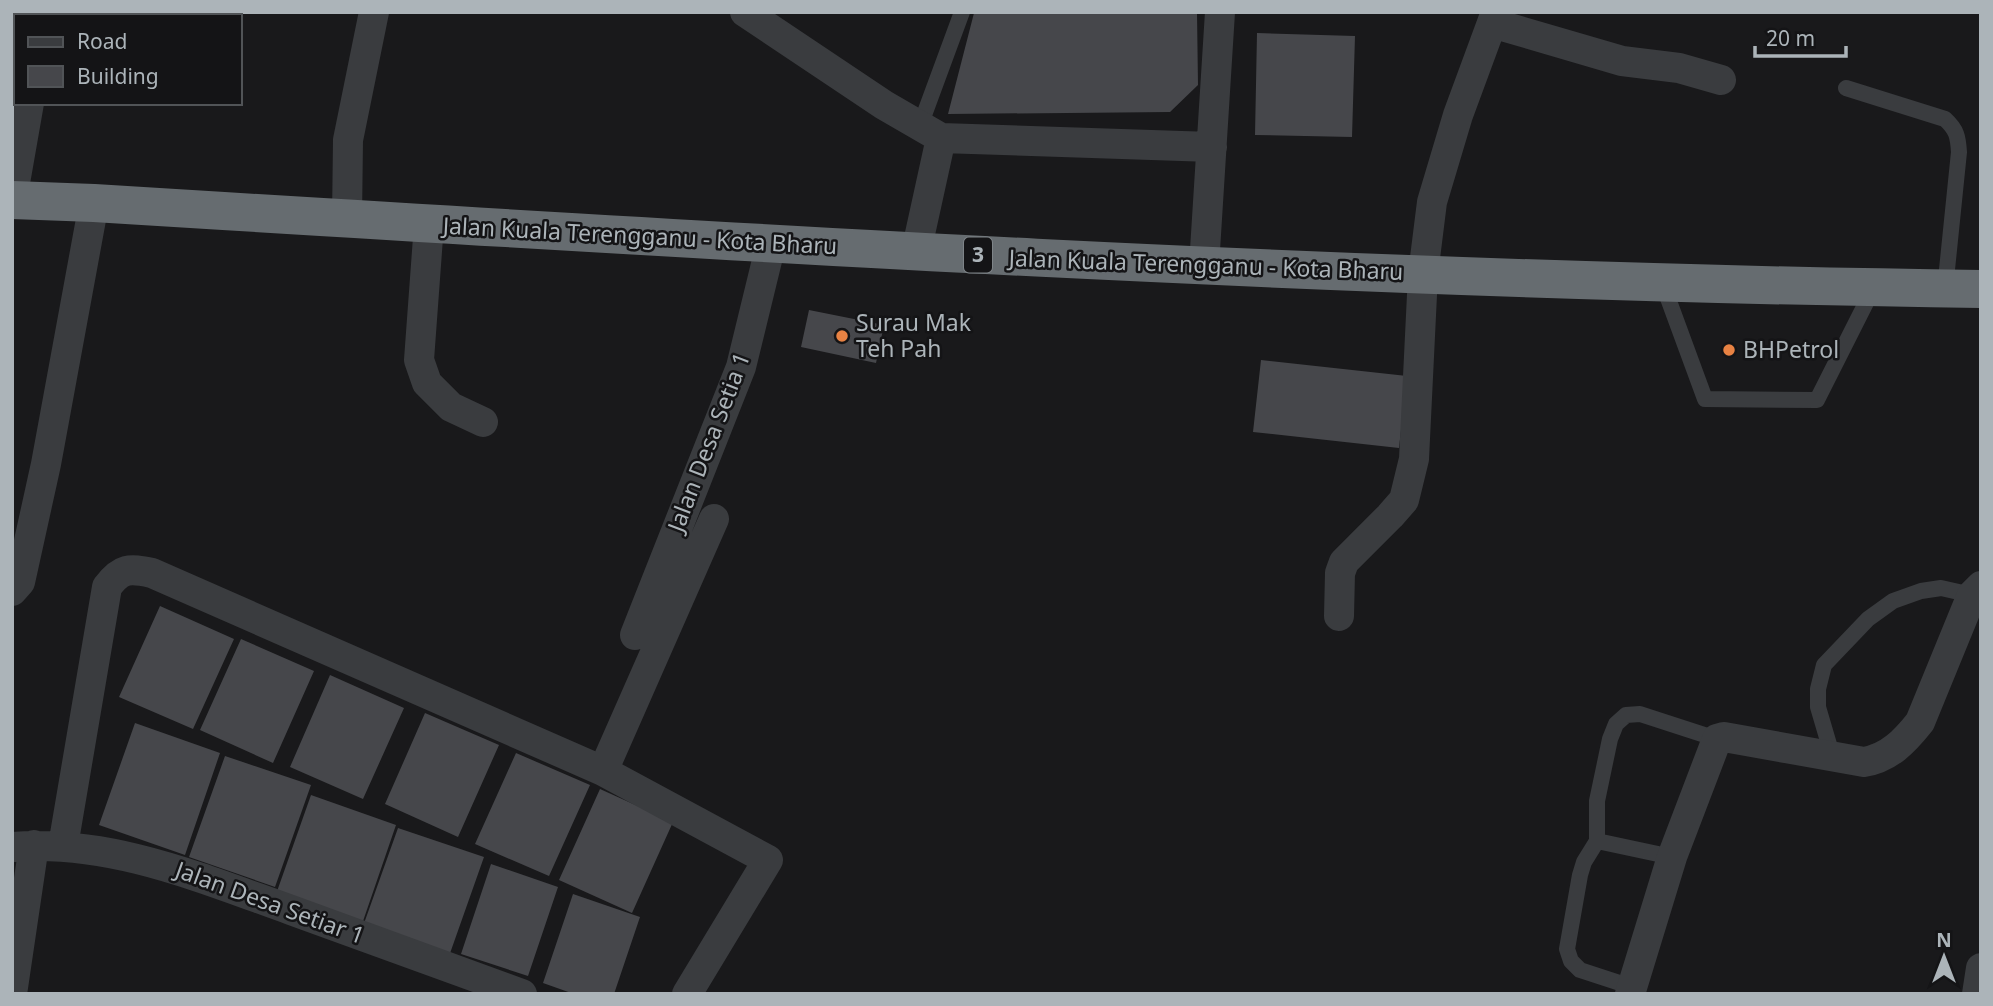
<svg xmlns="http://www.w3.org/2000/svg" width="1993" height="1006" viewBox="0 0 1993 1006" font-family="'Noto Sans',sans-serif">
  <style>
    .building { fill: #46474b }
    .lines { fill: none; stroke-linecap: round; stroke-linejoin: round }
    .lane { stroke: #3a3c3f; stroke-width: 16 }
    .street { stroke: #3a3c3f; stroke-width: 30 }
    .highway { stroke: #666c70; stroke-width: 38 }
    .poi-dot { fill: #e88243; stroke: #141416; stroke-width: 2.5 }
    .labels { text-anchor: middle; stroke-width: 5; stroke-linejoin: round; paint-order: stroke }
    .shield { fill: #141416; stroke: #7e8488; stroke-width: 2 }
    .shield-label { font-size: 21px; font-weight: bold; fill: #acb4b9 }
    .street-label { font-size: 23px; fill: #acb4b9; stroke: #141416 }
    .poi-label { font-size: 23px; fill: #acb4b9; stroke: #141416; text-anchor: start }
  </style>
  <rect width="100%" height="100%" fill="#19191b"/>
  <path class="building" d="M974,13h223l1,72 -28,27 -222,2z
    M1257,33l98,3 -3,101 -97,-2z
    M809,310l75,15 -8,38 -75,-16z
    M1261,360l146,16 -8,72 -146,-16z
    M160,606l74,33 -41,90 -74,-32z
    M241,639l73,32 -41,92 -73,-33z
    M330,675l74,33 -41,91 -73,-32z
    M425,713l74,32 -41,92 -73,-33z
    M135,723l85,30 -35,102 -86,-30z
    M516,753l74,32 -41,91 -74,-32z
    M225,756l86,29 -36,102 -86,-30z
    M600,789l73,33 -41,91 -73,-33z
    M311,795l85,30 -35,102 -86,-30z
    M398,828l86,29 -36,102 -86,-30z
    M491,864l67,23 -30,89 -67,-22z
    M573,894l67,23 -26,77h-40l-31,-11z"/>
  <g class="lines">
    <path class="lane" d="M1846,88l99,31c12,11 13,18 14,33l-14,137
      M920,126l42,-114
      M1662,282l43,117 112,1 56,-111
      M1833,758l-15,-51v-18l6,-24 44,-46 25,-18 28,-10 20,-3 31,7
      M1597,841v-40l13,-62 6,-15 10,-9 14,-1 77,25
      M1632,987l-52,-17 -9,-9 -4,-12 13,-74 4,-13 13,-21 75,16"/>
    <path class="street" d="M745,12l139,93 57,33 271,9
      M44,16v-4
      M1492,23l130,38 57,7 42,12
      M12,200l17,-97
      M347,219l1,-79 26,-128
      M429,224l-10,136 8,23 24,24 32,15
      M916,252l25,-114
      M1204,266l16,-254
      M12,591l8,-9 26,-118 48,-261
      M1339,616l1,-43 4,-11 46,-46 14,-16 10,-41 9,-185 9,-72 26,-87 38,-103
      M635,635l106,-268 30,-123
      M603,771l111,-252
      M63,846l44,-259c14,-19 22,-19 45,-14l451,198 165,89 -81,134
      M12,847c98,-8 189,31 279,63 77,28 154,56 231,84
      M12,994l22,-149
      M1630,994l42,-137 45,-118 7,-2 140,25c25,-4 41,-21 56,-40l52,-127 9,-9
      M1977,994l4,-26"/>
    <path class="highway" d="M12,200l82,3c628,39 1257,78 1887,86"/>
  </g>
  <g class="poi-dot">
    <circle cx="842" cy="336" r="7"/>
    <circle cx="1729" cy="350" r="7"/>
  </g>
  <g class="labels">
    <rect class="shield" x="964" y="237.5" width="28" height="35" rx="5"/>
    <g class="shield-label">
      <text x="978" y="262">3</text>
    </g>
    <g class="street-label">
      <text transform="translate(640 236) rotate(3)" y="8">Jalan Kuala Terengganu - Kota Bharu</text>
      <text transform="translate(1206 265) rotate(2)" y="8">Jalan Kuala Terengganu - Kota Bharu</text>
      <text transform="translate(709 442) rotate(-69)" y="8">Jalan Desa Setia 1</text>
      <text transform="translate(270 903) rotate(20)" y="8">Jalan Desa Setiar 1</text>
    </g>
    <g class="poi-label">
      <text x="856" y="331">Surau Mak<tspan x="856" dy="26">Teh Pah</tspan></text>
      <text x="1743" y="358">BHPetrol</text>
    </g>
  </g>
  <rect width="1993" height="1006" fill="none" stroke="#acb4b9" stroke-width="28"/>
  <rect x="14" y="14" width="228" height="91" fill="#141416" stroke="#515457" stroke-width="2"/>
  <rect x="28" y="37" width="35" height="10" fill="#3a3c3f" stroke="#515457" stroke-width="2"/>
  <text x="77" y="49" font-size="21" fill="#acb4b9">Road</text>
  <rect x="28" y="66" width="35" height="21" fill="#46474b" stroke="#515457" stroke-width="2"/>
  <text x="77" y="84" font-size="21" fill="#acb4b9">Building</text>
  <g transform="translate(1944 957)" stroke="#141416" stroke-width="5" paint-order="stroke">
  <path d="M0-5L12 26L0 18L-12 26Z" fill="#acb4b9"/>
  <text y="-10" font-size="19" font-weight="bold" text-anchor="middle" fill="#acb4b9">N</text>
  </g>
  <path d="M1755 46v10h91v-10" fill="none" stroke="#acb4b9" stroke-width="3.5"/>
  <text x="1766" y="46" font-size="21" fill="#acb4b9" stroke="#141416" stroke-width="5" paint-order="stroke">20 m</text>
</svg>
